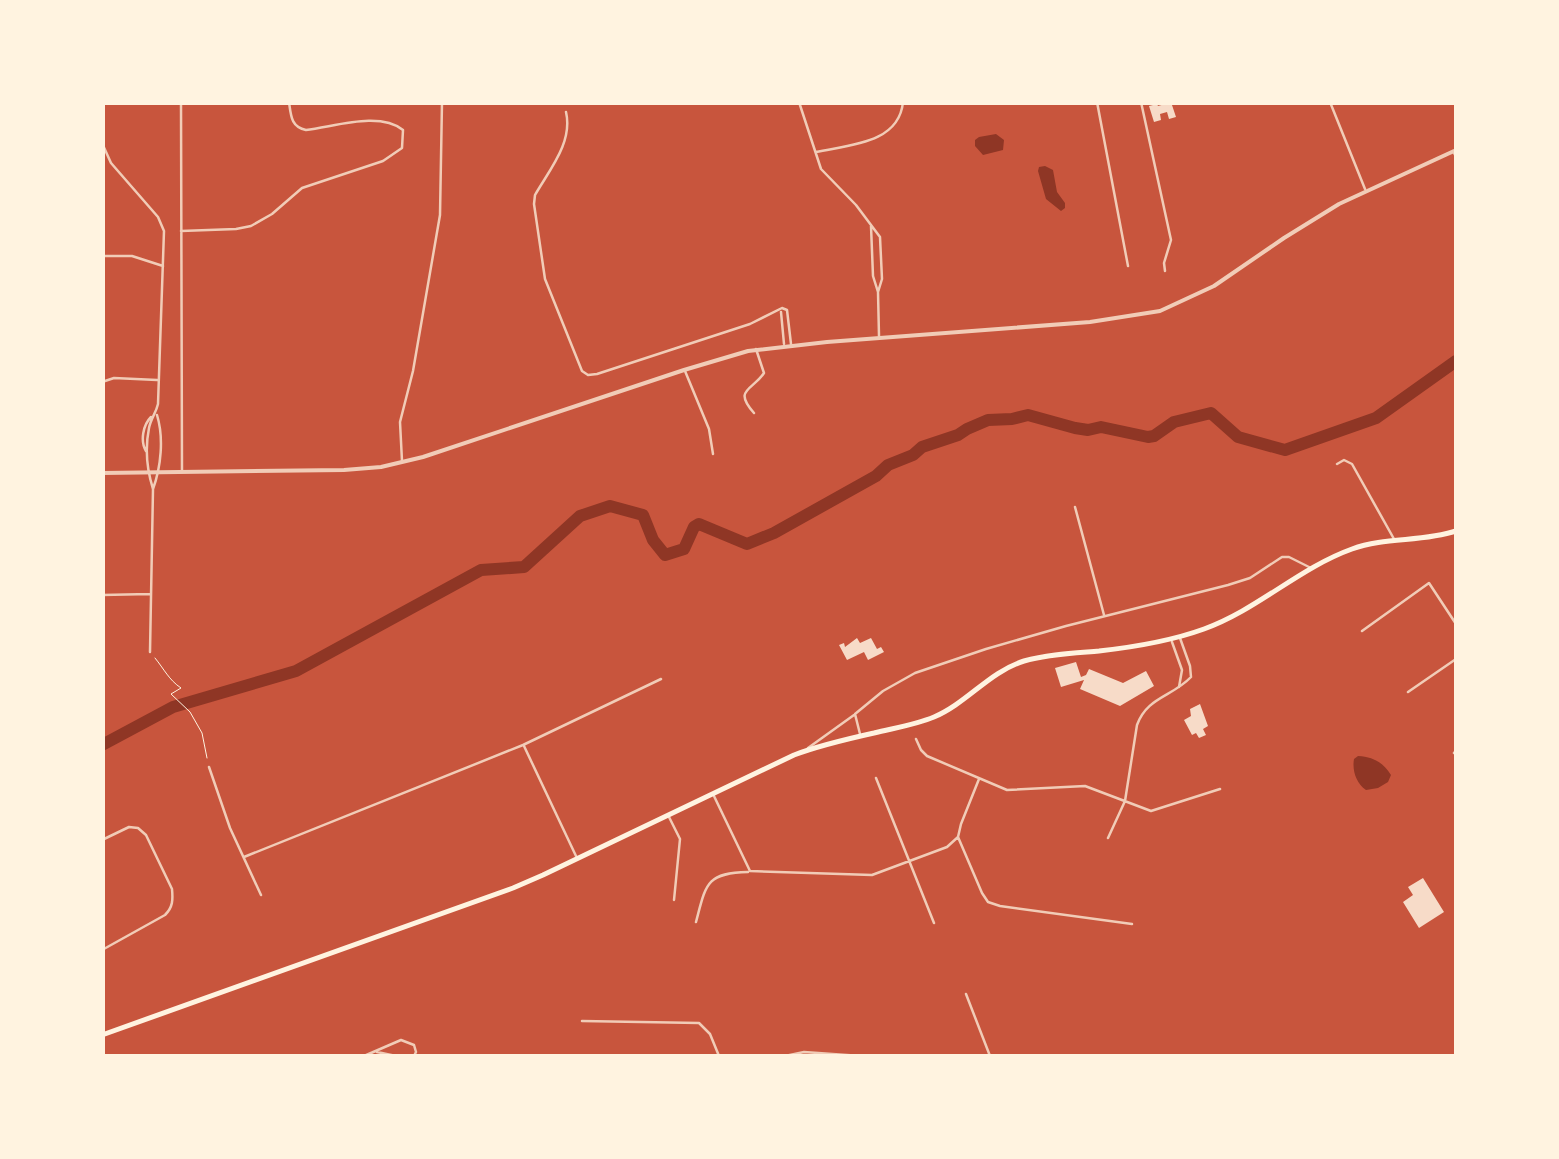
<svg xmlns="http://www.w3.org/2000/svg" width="1559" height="1159" viewBox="0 0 1559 1159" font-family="'PT Sans',sans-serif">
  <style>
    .water { fill: #8f3625 }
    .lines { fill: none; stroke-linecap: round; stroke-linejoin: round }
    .river { stroke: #8f3625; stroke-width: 12 }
    .building { fill: #f7dbc8 }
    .path { stroke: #fff3e0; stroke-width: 1 }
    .minor { stroke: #f1ccb7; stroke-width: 2.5 }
    .tertiary { stroke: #f1ccb7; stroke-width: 4 }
    .primary { stroke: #fff3e0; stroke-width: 5 }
  </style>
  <rect width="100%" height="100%" fill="#c8553d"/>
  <path class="water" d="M996,134l8,6 -1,10 -20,5 -8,-9v-6l4,-3z
    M1045,166l8,4 4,22 8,11v5l-4,3 -15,-12 -8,-28 1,-4z
    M1358,756c15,1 25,6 33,19l-3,7 -10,6 -12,2c-10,-7 -14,-20 -12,-31z"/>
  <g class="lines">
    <path class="river" d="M102,745l71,-38 123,-36 185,-101 43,-3 56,-51 30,-10 33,9 10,25 12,15 19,-6 10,-22 5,-3 48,20 27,-11 102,-57 12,-11 25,-10 9,-8 36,-12 9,-6 21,-9 24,-1 16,-4 47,13 13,2 13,-3 47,10 6,-1 20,-14 37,-9 27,24 47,13 91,-32 80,-57"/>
  </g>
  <path class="building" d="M1164,102h7l5,15 -7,2 -2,-7 -7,2 1,6 -7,2 -5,-16 8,-2 1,2 7,-2z
    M857,638l3,5 11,-5 6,11 4,-2 3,5 -16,8 -4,-8 -17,8 -8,-15 5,-2 1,4z
    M1076,662l5,15 5,-2 3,-6 34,14 23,-12 8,15 -34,20 -40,-17 4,-9 -23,7 -6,-19z
    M1200,704l8,22 -5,3 3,6 -7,3 -3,-5 -4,2 -8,-15 7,-4 -1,-7z
    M1423,878l21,34 -25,16 -16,-26 10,-7 -5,-8z"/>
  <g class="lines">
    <path class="path" d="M155,658c9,11 14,22 26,30l-10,6 19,18 12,21 5,25"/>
    <path class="minor" d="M181,102l1,369
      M799,102l22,67 35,36 24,32 2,42 -4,13
      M1097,102l31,164
      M1141,102l30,138 -7,23 1,8
      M1330,102l35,87
      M566,112c7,30 -16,57 -31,83l-1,9 11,75 37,92 6,4 9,-1 153,-50 32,-16 5,2 4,34
      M102,143l9,20 47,54 6,14 -6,173c-2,9 -7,14 -9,24 -4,20 -2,42 4,61
      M816,152c32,-7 83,-8 87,-50
      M871,226l2,50 5,16 1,44
      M181,231l55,-2 15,-3 21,-12 30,-26 81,-27 19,-13 1,-18c-24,-19 -69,-3 -97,0 -15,-3 -15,-14 -17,-28
      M102,256h30l31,10
      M781,312l3,32
      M685,371l24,58 4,25
      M102,382l12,-4 43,2
      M754,413c-21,-24 -2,-22 10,-40l-8,-24
      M146,451c-6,-10 -3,-26 5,-34
      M1456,451v2
      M402,461l-2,-39 13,-51 27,-156 2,-113
      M1337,464l7,-4 8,4 42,75
      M1075,507l29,108
      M102,595l48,-1
      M1362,631l67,-48 27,41
      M1172,642l10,28 -3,17
      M150,652l3,-163c8,-22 11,-51 4,-74
      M1408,692l48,-33
      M860,734l-5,-20 28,-23 32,-18 71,-24 80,-23 162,-41 22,-7 32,-21h7l22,11
      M916,739l5,11 6,6 80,34 78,-4 66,25 69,-22
      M524,746l52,110
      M808,748l46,-33
      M1454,753l2,-2
      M209,767l21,61 31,67
      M876,778l58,145
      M979,779l-18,45 -3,13 24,56 6,9 12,4 132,18
      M713,794l37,77 122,4 75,-28 11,-10
      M668,815l12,24 -6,61
      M1108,838l17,-37 12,-76c10,-28 35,-28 54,-48l-1,-11 -10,-28
      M102,840l27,-13 9,1 8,7 26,54c1,11 1,18 -7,26l-63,35
      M244,857l279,-112 138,-66
      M696,922c10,-38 10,-49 52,-50
      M966,994l24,62
      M582,1021l117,2 11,11 9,22
      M377,1052l19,4
      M364,1056l37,-16 13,5 2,7 -2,4
      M785,1056l19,-4 57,4"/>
    <path class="tertiary" d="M102,473l242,-3 37,-3 42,-10 261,-87 64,-19 79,-9 263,-20 70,-11 54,-25 70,-48 55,-34 115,-53 2,4"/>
    <path class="primary" d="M102,1035l411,-147 30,-13 251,-120c26,-10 53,-16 80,-22 20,-5 41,-8 60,-16 33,-14 55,-45 90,-56 24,-7 51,-8 75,-10 36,-4 72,-10 105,-22 53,-19 95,-61 148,-80 33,-12 70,-7 104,-18"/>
  </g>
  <rect width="1559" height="1159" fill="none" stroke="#fff3e0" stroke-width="210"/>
</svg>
